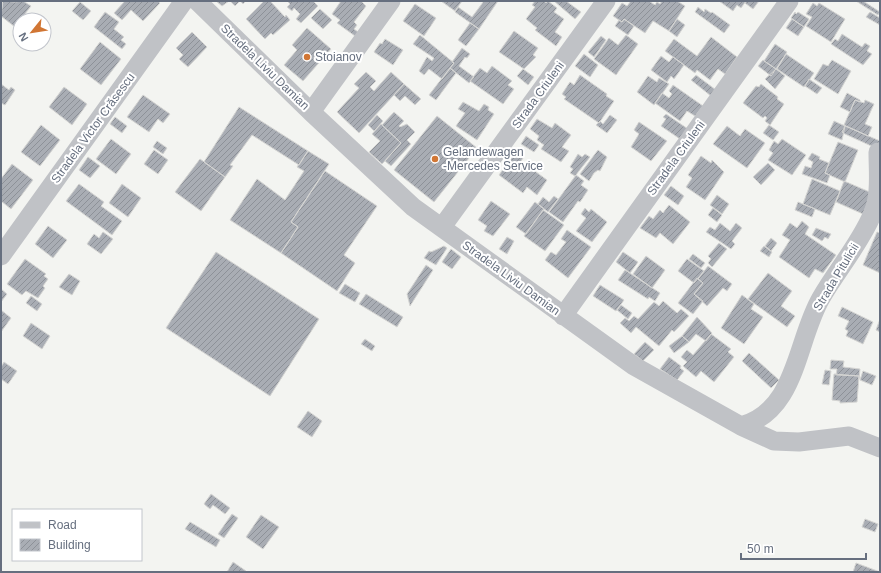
<svg xmlns="http://www.w3.org/2000/svg" width="881" height="573" viewBox="0 0 881 573" font-family="Arial,sans-serif">
  <style>
    .building { fill: url(#building-hatch); stroke: #d5d5d3 }
    .lines { fill: none; stroke-linecap: round; stroke-linejoin: round }
    .street { stroke: #c0c2c6; stroke-width: 19 }
    .poi-dot { fill: #d17634; stroke: #fff; stroke-width: 1.5 }
    .labels { text-anchor: middle; stroke-width: 4; stroke-linejoin: round; paint-order: stroke }
    .poi-label { font-size: 12px; fill: #666f7f; stroke: #fff; text-anchor: start }
    .street-label { font-size: 12px; fill: #666f7f; stroke: #fff }
  </style>
  <defs>
    <pattern id="building-hatch" width="6" height="6" patternUnits="userSpaceOnUse"><rect width="6" height="6" fill="#a9adb4"/><path d="M-1 1l2-2M0 6l6-6M5 7l2-2" fill="none" stroke="#8d9198"/></pattern>
  </defs>
  <rect width="100%" height="100%" fill="#f3f4f1"/>
  <path class="building" d="M3,1l12,1 8,-1 8,5 -16,21 -14,-11z
    M125,1h33l2,2 -17,18 -12,-11 -9,10 -8,-7z
    M216,1h13l-7,5z
    M230,1h16l-3,3 -3,-3 -5,5z
    M264,1h6l15,16 1,-2 4,5 -17,15 -2,-2 -6,6 -19,-20z
    M287,1h26l5,5 -17,17 -5,-4 4,-5 -6,-6 -2,3 -5,-4 3,-3z
    M341,1h20l5,5 -12,16 3,3 -3,4 4,3 -3,4 -18,-13 3,-3 -8,-6z
    M441,1h21l-7,10z
    M484,1h14l-19,28 -24,-17 3,-5 14,10z
    M535,1h9l2,2 2,-2 9,7 -3,4 10,7 -9,13 7,5 -6,9 -21,-16 2,-2 -11,-9 9,-12 -3,-2z
    M554,1h12l15,11 -6,7z
    M631,1h18l6,4 2,-3 3,2 2,-3h15l8,5 -16,25 -16,-10 -8,12 -21,-14 -2,3 -9,-6 9,-13 5,3z
    M719,1h27l-5,7 -4,-3 -4,6z
    M746,1h13l-6,8 -8,-6z
    M856,1h7l17,11 -2,3z
    M80,2l11,9 -8,9 -11,-9z
    M813,3l4,3 2,-3 26,16 -14,23 -25,-16 6,-9 -6,-3z
    M415,4l21,14 -12,18 -21,-15z
    M698,7l6,5 1,-3 6,4 1,-1 18,13 -6,8 -29,-21z
    M320,9l12,11 -9,9 -12,-11z
    M105,12l14,10 -5,7 10,8 -3,3 5,4 -4,5 -28,-22z
    M795,12l1,2 2,-2 11,7 -5,8 -13,-9z
    M870,12l10,6v7l-14,-8z
    M624,19l10,7 -6,9 -13,-9 4,-6 3,2z
    M677,19l8,6 -8,12 -8,-6z
    M792,19l12,8 -6,9 -12,-8z
    M470,23l9,6 -13,17 -8,-6z
    M307,28l24,21 -28,32 -19,-16 13,-15 -5,-5z
    M514,31l24,17 -5,7 3,2 -12,12 -25,-17z
    M192,32l15,15 -19,20 -9,-8 4,-4 -7,-7z
    M842,34l20,13 3,-4 5,3 -3,5 5,3 -9,11 -32,-21 4,-5 3,2z
    M420,35l34,28 -12,16 -13,-10 -5,6 -5,-4 8,-14 5,4 2,-3 -21,-14z
    M626,35l12,9 -22,31 -22,-16 15,-21 9,7z
    M601,36l5,4 -12,17 -6,-5z
    M711,37l26,20 -12,17 -7,-5 -8,11 -13,-10 -2,3 -30,-22 9,-12 23,17z
    M385,39l18,11 -10,15 -19,-13 6,-9 2,1z
    M100,42l21,17 -20,26 -21,-16z
    M775,44l12,8 -11,17 -12,-8z
    M462,48l8,6 -3,4 -2,-1 -6,9 15,11 -5,6 -19,-15 4,-5 -2,-1z
    M584,54l14,11 -8,12 -15,-11z
    M786,54l28,19 -10,14 -27,-18z
    M661,56l8,6 4,-5 11,8 -10,14 -3,-3 -4,6 -16,-12z
    M763,60l13,9 -5,7 -13,-10z
    M832,60l19,11 -13,23 -24,-15 9,-15 5,2z
    M492,66l20,15 -4,4 6,4 -11,15 -33,-23 10,-13 7,5z
    M450,68l6,5 -20,27 -7,-5z
    M523,69l11,8 -6,8 -11,-9z
    M776,69l9,7 -10,13 -10,-10z
    M366,72l10,9 -6,6 4,4 17,-19 13,12 -45,49 -22,-21 22,-24 -5,-4z
    M580,75l27,19 -1,2 8,5 -15,22 -35,-24 2,-2 -4,-3 8,-12 4,3z
    M696,75l20,15 -5,6 -20,-16z
    M648,76l9,6 2,-4 10,6 -15,21 -17,-13z
    M809,79l13,9 -5,6 -12,-8z
    M1,84l8,6 2,-3 4,3 -10,15 -4,-2z
    M404,84l17,15 -6,6 -10,-9 -5,5 -6,-6z
    M761,84l17,13 -1,2 7,5 -14,21 -5,-4 2,-3 -2,-2 -2,2 -20,-15 13,-17 3,1z
    M673,85l30,21 -8,10 -8,-5 -7,10 -25,-18 7,-10 7,5 3,-4 -3,-3z
    M64,87l23,17 -15,21 -23,-18z
    M847,93l13,7v2l-5,-2 -5,12 -10,-5z
    M143,95l27,19 -7,9 -5,-4 -9,13 -22,-15z
    M855,100l9,3 1,-3 9,4 -9,20 7,3 -4,9 -24,-11z
    M463,102l16,9 5,-7 5,3 -1,3 6,4 -17,26 -21,-14 9,-13 -7,-4z
    M239,107l69,44 -9,14 -47,-30 -22,30 3,1 -8,11 -21,-15z
    M394,112l10,9 -5,5 1,1 7,-3 8,8 -8,8 4,4 -20,22 -6,-5 16,-18 -19,-18z
    M666,114l22,15 -8,10 -19,-13 5,-7 -3,-2z
    M377,115l6,6 -9,10 -6,-6z
    M610,115l7,5 -10,13 -11,-8 4,-4 3,3z
    M437,116l40,32 -43,54 -40,-32z
    M115,117l12,9 -5,7 -12,-9z
    M537,119l15,9 3,-5 16,12 -9,12 7,4 -8,11 -20,-13 3,-4 -7,-5 2,-4 -9,-7z
    M834,121l11,5 -3,14 -14,-6z
    M639,122l28,19 -16,20 -20,-14 8,-13 -5,-4z
    M381,124l20,19 -19,21 -13,-12 11,-11 -8,-7z
    M41,125l19,15 -20,26 -19,-14z
    M769,125l10,7 -6,8 -10,-7z
    M727,126l13,10 5,-7 20,14 -18,25 -34,-24z
    M845,126l35,15 -2,8 -33,-15 -3,-2z
    M526,136l13,9 -5,7 -13,-8z
    M111,139l20,15 -15,20 -20,-15z
    M782,139l24,16 -14,20 -24,-15 5,-7 -4,-3 5,-9 4,3z
    M157,141l10,7 -4,6 -10,-7z
    M838,142l20,8 -13,32 -20,-9z
    M154,150l14,10 -10,14 -14,-10z
    M598,150l9,7 -7,14 -2,-1 -4,3 -5,8 -9,-7z
    M308,151l21,13 -38,58 7,5 -17,26 -51,-33 27,-41 28,21 19,-29 -7,-4z
    M515,153l8,5 -2,3 26,19 -10,15 -10,-8 -4,6 -24,-18z
    M812,153l8,4 -1,2 10,4 -4,10 5,2 -3,8 -25,-9 3,-8 6,2 2,-6 -5,-3z
    M578,154l4,3 3,-3 5,3 -15,19 -5,-3 3,-4 -3,-2z
    M701,156l10,7 1,-3 12,12 -19,28 -19,-13 6,-9 -4,-3z
    M88,157l12,9 -10,12 -11,-8z
    M200,159l25,18 -24,34 -26,-19z
    M768,163l7,7 -14,15 -8,-8z
    M12,164l21,16 -22,29 -10,-8v-22z
    M325,171l52,35 -33,49 11,8 -18,28 -56,-38 17,-26 -7,-5z
    M576,175l8,6 -3,4 7,5 -8,12 -2,-1 -15,21 -14,-10z
    M812,179l28,12 -10,24 -27,-11z
    M844,181l28,12 -9,21 -27,-12z
    M79,184l25,18 -3,4 21,15 -10,14 -46,-34z
    M122,184l19,14 -13,19 -19,-14z
    M671,186l13,10 -6,9 -14,-10z
    M717,195l12,9 -7,10 -12,-9z
    M554,196l4,3 -10,13 -10,-8 5,-7 6,5z
    M491,201l19,13 -17,22 -9,-5 3,-5 -9,-6z
    M535,202l9,7 -18,25 -10,-7z
    M798,202l17,7 -3,8 -17,-7z
    M669,205l21,17 -17,22 -13,-11 -4,5 -16,-10 9,-12 4,3 7,-9 3,3z
    M585,208l4,4 2,-3 16,13 -15,20 -16,-11 10,-13 -5,-4z
    M713,208l9,7 -5,7 -9,-7z
    M543,210l21,15 -19,26 -21,-15z
    M802,221l7,6 -4,7 31,21 -13,18 -8,-4 -6,9 -30,-21 11,-17 -8,-5 8,-12 7,5z
    M720,223l10,8 6,-8 6,5 -10,13 3,3 -4,5 -25,-17 4,-5 5,3z
    M48,226l19,14 -14,18 -18,-14z
    M816,228l15,6 -3,5 -3,-2 -3,4 -10,-6z
    M567,230l24,17 -23,31 -23,-18 6,-8 5,3 10,-13 -5,-3z
    M103,232l10,7 -12,15 -14,-10 7,-10 5,4z
    M877,232l3,1v40l-17,-8z
    M507,237l7,4 -7,13 -8,-5z
    M771,238l6,5 -6,8 -6,-5z
    M719,243l8,6 -15,18 -4,-4 3,-4 -3,-3z
    M444,246l3,2 -11,17 -12,-7 5,-7 2,1z
    M764,246l8,6 -3,5 -9,-6z
    M451,249l10,8 -9,12 -10,-7z
    M216,252l103,67 -49,77 -104,-68z
    M623,252l15,10 -8,11 -14,-11z
    M693,254l12,9 -4,5 -12,-9z
    M646,256l19,14 -13,18 -19,-14z
    M25,259l21,15 -2,2 4,3 -5,7 2,2 -7,10 -12,-7 -4,4 -15,-11z
    M687,259l17,12 -10,12 -16,-12z
    M426,265l7,5 -23,36 -3,-12z
    M708,266l24,18 -5,7 -4,-3 -16,18 -13,-12 9,-11 -5,-4z
    M625,270l35,23 -5,8 -6,-4 -1,2 -30,-19z
    M768,273l24,18 -11,15 14,10 -8,11 -39,-28z
    M69,274l11,7 -8,14 -13,-8z
    M697,278l6,5 -9,11 9,7 -10,13 -15,-11z
    M345,284l15,9 -5,9 -16,-9z
    M600,285l24,15 -8,11 -23,-15z
    M1,289l6,5 -6,8z
    M366,294l37,23 -6,10 -38,-23z
    M742,295l12,9 -3,5 12,8 -19,27 -23,-16z
    M31,296l11,8 -5,7 -11,-8z
    M663,301l14,12 4,-4 8,7 -15,16 -2,-2 -13,16 -23,-19 -5,6 -11,-10 5,-5 4,3 5,-5 4,3 16,-17 5,4z
    M621,305l11,8 -4,6 -11,-9z
    M842,307l31,15 -10,22 -17,-8 2,-5 -3,-2 4,-8 -11,-5z
    M1,310l10,8 -10,14z
    M697,317l15,16 -6,8 -10,-7 -7,8 -7,-6z
    M880,319v13l-4,-2z
    M31,323l19,13 -8,13 -19,-13z
    M711,334l20,15 -3,3 6,5 -20,25 -13,-11 -5,6 -13,-11 4,-4 -6,-5 6,-7 6,5z
    M682,336l7,6 -15,11 -5,-7z
    M365,339l10,7 -3,5 -11,-7z
    M645,342l9,8 -11,11 -9,-7z
    M749,353l30,27 -8,8 -29,-27z
    M669,357l12,9 -1,2 4,3 -7,9 -17,-11z
    M831,360l13,1 -1,6 17,2 -1,10v-3l-23,-1 1,-6h-7z
    M4,362l13,9 -9,13 -7,-5v-12z
    M825,370l6,1 -2,14 -7,-1z
    M863,371l13,5 -4,9 -12,-5z
    M834,374l25,2 -2,26 -17,1v-2l-8,-1z
    M308,411l14,10 -10,16 -15,-10z
    M211,494l19,14 -5,6 -12,-9 -3,4 -6,-5z
    M232,514l6,4 -14,20 -6,-4z
    M261,515l18,12 -16,22 -17,-12z
    M865,519l13,5 -3,8 -13,-5z
    M190,522l30,18 -4,7 -31,-18z
    M233,562l13,9 -1,1h-18z
    M856,563l24,9h-27z"/>
  <g class="lines">
    <path class="street" d="M197,1l114,111 102,95 221,159 107,60 33,15 25,1 50,-6 31,12
      M311,112l80,-111
      M442,227l164,-226
      M1,256l183,-255
      M563,316l226,-315
      M741,426c56,-15 55,-85 80,-128 16,-28 38,-53 51,-83 9,-19 6,-42 6,-63"/>
  </g>
  <g class="poi-dot">
    <circle cx="307" cy="57" r="4"/>
    <circle cx="435" cy="159" r="4"/>
  </g>
  <g class="labels">
    <g class="poi-label">
      <text x="315" y="61">Stoianov</text>
      <text x="443" y="156">Gelandewagen<tspan x="443" dy="14">-Mercedes Service</tspan></text>
    </g>
    <g class="street-label">
      <text transform="translate(265 67) rotate(44)" y="4">Stradela Liviu Damian</text>
      <text transform="translate(538 95) rotate(-54)" y="4">Strada Criuleni</text>
      <text transform="translate(93 128) rotate(-54)" y="4">Stradela Victor Crăsescu</text>
      <text transform="translate(676 158) rotate(-54)" y="4">Stradela Criuleni</text>
      <text transform="translate(836 277) rotate(-59)" y="4">Strada Pitulicii</text>
      <text transform="translate(511 278) rotate(36)" y="4">Stradela Liviu Damian</text>
    </g>
  </g>
  <rect width="881" height="573" fill="none" stroke="#666f7f" stroke-width="4"/>
  <rect x="12" y="509" width="130" height="52" fill="#ffffff" stroke="#c2c5cc"/>
  <rect x="20" y="522" width="20" height="6" fill="#c0c2c6" stroke="#c2c5cc"/>
  <text x="48" y="529" font-size="12" fill="#666f7f">Road</text>
  <rect x="20" y="539" width="20" height="12" fill="url(#building-hatch)" stroke="#c2c5cc"/>
  <text x="48" y="549" font-size="12" fill="#666f7f">Building</text>
  <g transform="translate(32 32) rotate(240)"><circle r="19" fill="#ffffff" stroke="#c2c5cc"/>
  <path d="M0-3L7 15L0 10L-7 15Z" fill="#d17634"/>
  <text y="-6" font-size="11" font-weight="bold" text-anchor="middle" fill="#666f7f">N</text>
  </g>
  <path d="M741 553v6h125v-6" fill="none" stroke="#666f7f" stroke-width="2"/>
  <text x="747" y="553" font-size="12" fill="#666f7f" stroke="#ffffff" stroke-width="3" paint-order="stroke">50 m</text>
</svg>
